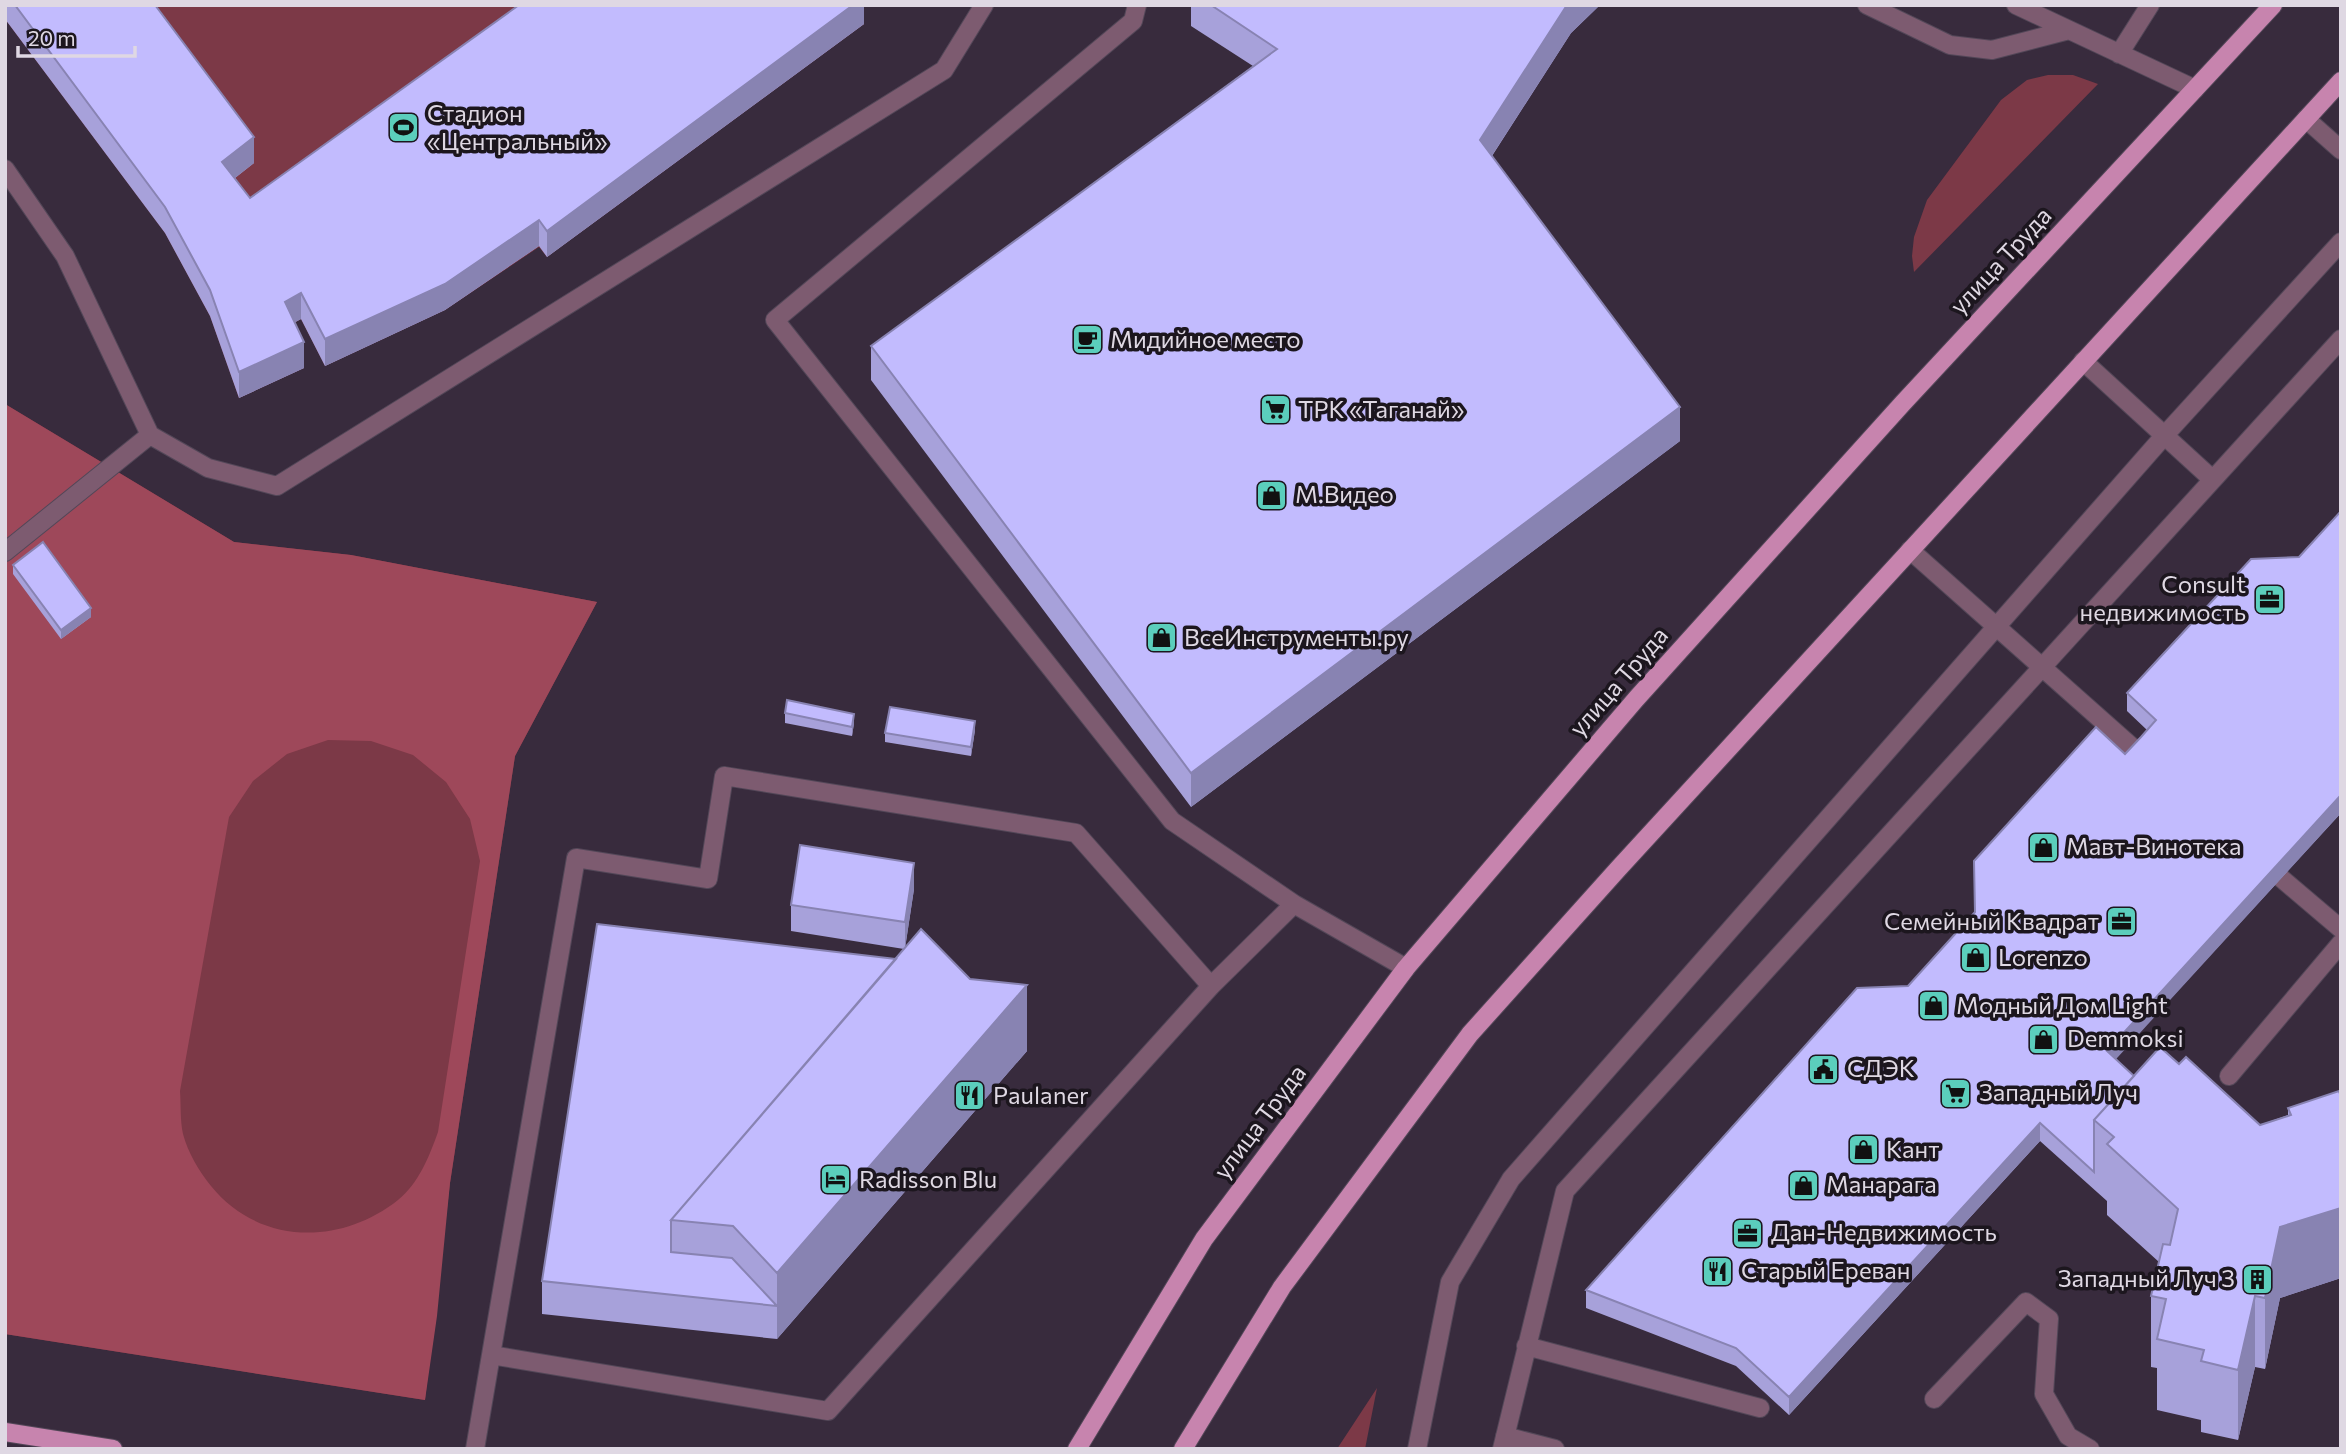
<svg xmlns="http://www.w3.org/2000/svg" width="2346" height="1454" viewBox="0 0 2346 1454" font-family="Commissioner,sans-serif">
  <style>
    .green { fill: #7c3947 }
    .forest { fill: #9e485a; fill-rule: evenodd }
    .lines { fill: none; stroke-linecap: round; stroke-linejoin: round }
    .minor-casing { stroke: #534758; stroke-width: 20 }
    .major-casing { stroke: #534758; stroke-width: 20 }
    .minor { stroke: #7d5b70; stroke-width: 18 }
    .major { stroke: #c784ae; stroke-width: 18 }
    .wall { fill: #a7a1da }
    .shaded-wall { fill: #8883b2 }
    .building { fill: #c2bbfe; stroke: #8883b2; stroke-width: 2 }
    .labels { text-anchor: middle; stroke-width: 7; stroke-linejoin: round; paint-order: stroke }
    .poi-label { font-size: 24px; fill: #dfd8e3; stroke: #1c161e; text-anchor: start }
    .street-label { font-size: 24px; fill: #dfd8e3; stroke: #1c161e }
  </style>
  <rect width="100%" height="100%" fill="#382b3d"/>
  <path class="green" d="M5,5h857l-6,6 8,13 -317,233 -8,-10 -94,63 -120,56 -24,-47 -16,9 19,40 -65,30 -29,-82 -45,-83 -160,-214z
    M2048,75h25l25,9 -184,188 -2,-16 2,-19 13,-37 74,-100 26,-20z
    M5,404l229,138 117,13 246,47 -82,154 -65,427 -25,217 -420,-66z
    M1377,1388l-12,61h-28z"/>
  <path class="forest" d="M5,404l229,138 117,13 246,47 -82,154 -65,427 -13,133 -12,84 -420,-66zM328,740l43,1 42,14 33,27 24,37 10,42 -42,271c-9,25 -19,51 -40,68 -58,46 -139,45 -187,-14 -12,-15 -23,-33 -28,-52 -3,-14 -2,-29 -3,-43l49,-274 24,-36 34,-27z"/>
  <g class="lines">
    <defs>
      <path id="minor" d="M1137,5l-4,16 -358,299 397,501 122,83
        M1867,5l83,40 42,5 77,-20
        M2016,5l179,84
        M2119,54l31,-49
        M2306,119l35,31
        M5,169l60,87 85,179 58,33 69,18 667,-416 40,-65
        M2083,361l129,118
        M1910,550l231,205
        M5,552l145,-117
        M2281,878l60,51
        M2229,1076l112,-133
        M1526,1346l234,62
        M491,1355l85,-497 132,21 16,-103 352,57 135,153
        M1934,1399l92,-97 23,17 -5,75 24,42 22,13
        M1505,1436l50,13
        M475,1449l16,-94 337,56 383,-425 83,-82 112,64
        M1417,1449l33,-167 61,-103 653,-743 177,-194
        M1502,1449l63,-258 776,-852"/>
      <path id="major" d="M5,1432l108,17
        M1077,1449l127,-210 202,-271 230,-269 267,-296 370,-398
        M1183,1449l99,-162 188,-253 148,-165 723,-788"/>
    </defs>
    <use href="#minor" class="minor-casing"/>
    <use href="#major" class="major-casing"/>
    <use href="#minor" class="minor"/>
    <use href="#major" class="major"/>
  </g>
  <path class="wall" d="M5,5h150l99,158 -19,15 15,20 614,-193v19l-317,233 -8,-11 -94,64 -120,56 -24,-47 -6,3 9,46 -65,30 -29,-82 -45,-83 -160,-214z
    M1191,5h409l-29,28 -79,123 188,285 -489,366 -320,-427v-34l382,-280 -62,-40z
    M13,565l78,52 -30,22 -48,-65z
    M2127,693l214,120 -226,246 19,17 45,-12 81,61 28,-10v-7l53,-11v181l-61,20 -15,71 -10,-2 -17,73 -37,-8v-12l-44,-10v-42l-6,-1v-71l8,-34 -52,-47v-14l-67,-60 -251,274 -53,-49 -150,-58v-18l322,-304 239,-256 -20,-19z
    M785,713l69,10 -2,13 -67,-13z
    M975,730l-4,26 -86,-14v-9z
    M914,889l-9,59 122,103 -250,288 -235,-25v-33l354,-322 8,-10 -113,-18v-26z"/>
  <path class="shaded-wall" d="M853,5h11v19l-317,233v-26z
    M1567,5h33l-29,28 -91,141v-34z
    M254,137v26l-32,25v-26z
    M539,220v26l-94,64 -120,56v-27z
    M301,293v26l-16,9v-26z
    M304,342v26l-65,30v-26z
    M1680,407v34l-489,366v-34z
    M91,608v9l-30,22v-9z
    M854,714v9l-2,13v-9z
    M975,721v9l-4,26v-9z
    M2341,795v18l-234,256v-18z
    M914,863v26l-9,60v-27z
    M1027,985v66l-250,288v-66z
    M2040,1123v18l-251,274v-18z
    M2341,1208v70l-61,20 -15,71v-71l15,-71z
    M2255,1296v71l-17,73v-70z"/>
  <path class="building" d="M15,5h140l99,132 -32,25 28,36 269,-193h334l-306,226 -8,-11 -94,64 -120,55 -24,-46 -16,9 19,40 -65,30 -29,-82 -45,-83z
    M1211,5h356l-87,135 200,267 -489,366 -320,-427 406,-297z
    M2341,511v284l-234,256 27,25 -40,44v52l-54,-49 -251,274 -53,-49 -150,-58 271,-302 51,-2 67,-74 -1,-51 122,-134 29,27 16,-17 15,-17 -29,-27 124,-134 48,-2z
    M43,542l48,66 -30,22 -48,-65z
    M787,700l67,14 -2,13 -67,-14z
    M890,707l85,14 -4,26 -86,-14z
    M800,845l114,18 -9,59 -114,-17z
    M597,924l299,35 -225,261v32l61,6 45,48 -235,-25z
    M921,929l49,50 57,6 -250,288 -44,-47 -62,-6z
    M2160,1047l19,17 7,-7 74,68 31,-10 -3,-7 51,-17 2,6v111l-61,19 -15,71 -10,-2 -17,74 -37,-9 3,-11 -47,-11 9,-40 -15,-3 12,-52 7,1 8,-36 -71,-65 7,-7 -20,-17z"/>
  <defs>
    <symbol id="stadium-square" viewBox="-11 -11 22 22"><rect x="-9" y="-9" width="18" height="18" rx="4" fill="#5bcebc" stroke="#1c161e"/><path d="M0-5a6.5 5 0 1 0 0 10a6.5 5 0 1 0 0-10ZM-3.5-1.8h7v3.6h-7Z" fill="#111"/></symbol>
    <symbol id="cafe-square" viewBox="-11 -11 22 22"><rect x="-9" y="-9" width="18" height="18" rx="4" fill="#5bcebc" stroke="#1c161e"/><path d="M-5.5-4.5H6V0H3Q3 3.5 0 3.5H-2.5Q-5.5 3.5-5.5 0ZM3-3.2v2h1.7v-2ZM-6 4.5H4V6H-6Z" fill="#111"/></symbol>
    <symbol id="supermarket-square" viewBox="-11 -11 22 22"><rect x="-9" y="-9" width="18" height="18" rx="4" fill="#5bcebc" stroke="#1c161e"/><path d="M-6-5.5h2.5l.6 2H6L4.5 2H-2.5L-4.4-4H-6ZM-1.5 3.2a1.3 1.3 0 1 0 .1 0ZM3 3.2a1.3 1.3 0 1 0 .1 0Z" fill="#111"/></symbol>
    <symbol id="shop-square" viewBox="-11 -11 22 22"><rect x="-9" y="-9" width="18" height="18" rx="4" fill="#5bcebc" stroke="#1c161e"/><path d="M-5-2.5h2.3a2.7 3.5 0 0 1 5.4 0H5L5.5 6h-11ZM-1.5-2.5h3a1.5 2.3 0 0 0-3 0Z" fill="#111"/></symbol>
    <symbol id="office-square" viewBox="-11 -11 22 22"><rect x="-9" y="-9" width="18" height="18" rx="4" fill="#5bcebc" stroke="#1c161e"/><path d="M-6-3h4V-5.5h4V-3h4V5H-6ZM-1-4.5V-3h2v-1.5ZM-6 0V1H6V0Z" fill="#111"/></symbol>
    <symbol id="civic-square" viewBox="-11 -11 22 22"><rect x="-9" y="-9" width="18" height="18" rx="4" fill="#5bcebc" stroke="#1c161e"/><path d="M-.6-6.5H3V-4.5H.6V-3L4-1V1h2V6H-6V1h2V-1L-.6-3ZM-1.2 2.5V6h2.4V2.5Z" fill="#111"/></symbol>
    <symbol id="restaurant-square" viewBox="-11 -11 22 22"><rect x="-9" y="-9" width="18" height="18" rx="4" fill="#5bcebc" stroke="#1c161e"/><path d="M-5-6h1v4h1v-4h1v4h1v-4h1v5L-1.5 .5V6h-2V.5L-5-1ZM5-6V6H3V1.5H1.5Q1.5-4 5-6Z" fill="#111"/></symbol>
    <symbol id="hotel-square" viewBox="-11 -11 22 22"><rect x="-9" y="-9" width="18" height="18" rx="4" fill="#5bcebc" stroke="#1c161e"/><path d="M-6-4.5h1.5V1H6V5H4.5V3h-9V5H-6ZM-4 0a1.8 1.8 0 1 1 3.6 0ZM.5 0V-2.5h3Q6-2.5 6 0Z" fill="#111"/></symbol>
    <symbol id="building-square" viewBox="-11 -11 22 22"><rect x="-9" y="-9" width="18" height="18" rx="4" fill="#5bcebc" stroke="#1c161e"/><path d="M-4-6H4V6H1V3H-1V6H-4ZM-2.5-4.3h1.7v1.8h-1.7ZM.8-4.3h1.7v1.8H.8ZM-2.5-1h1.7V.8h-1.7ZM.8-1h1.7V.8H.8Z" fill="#111"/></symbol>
  </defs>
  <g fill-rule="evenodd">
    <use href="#stadium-square" x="386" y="110" width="35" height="35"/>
    <use href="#cafe-square" x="1070" y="322" width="35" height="35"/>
    <use href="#supermarket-square" x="1258" y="392" width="35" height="35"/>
    <use href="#shop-square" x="1254" y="478" width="35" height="35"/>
    <use href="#office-square" x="2252" y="582" width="35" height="35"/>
    <use href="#shop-square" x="1144" y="620" width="35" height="35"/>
    <use href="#shop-square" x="2026" y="830" width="35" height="35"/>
    <use href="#office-square" x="2104" y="904" width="35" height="35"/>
    <use href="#shop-square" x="1958" y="940" width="35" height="35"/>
    <use href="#shop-square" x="1916" y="988" width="35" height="35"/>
    <use href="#shop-square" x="2026" y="1022" width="35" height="35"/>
    <use href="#civic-square" x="1806" y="1052" width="35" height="35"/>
    <use href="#supermarket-square" x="1938" y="1076" width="35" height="35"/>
    <use href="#restaurant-square" x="952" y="1078" width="35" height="35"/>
    <use href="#shop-square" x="1846" y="1132" width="35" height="35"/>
    <use href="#hotel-square" x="818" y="1162" width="35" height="35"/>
    <use href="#shop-square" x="1786" y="1168" width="35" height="35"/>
    <use href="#office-square" x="1730" y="1216" width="35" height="35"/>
    <use href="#restaurant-square" x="1700" y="1254" width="35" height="35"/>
    <use href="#building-square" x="2240" y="1262" width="35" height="35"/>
  </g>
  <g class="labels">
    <g class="poi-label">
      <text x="427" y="122">Стадион<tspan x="427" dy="28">«Центральный»</tspan></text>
      <text x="1110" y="348">Мидийное место</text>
      <text x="1298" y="418">ТРК «Таганай»</text>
      <text x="1295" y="503">М.Видео</text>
      <text x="2246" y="593" text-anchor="end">Consult<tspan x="2246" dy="28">недвижимость</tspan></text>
      <text x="1184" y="646">ВсеИнструменты.ру</text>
      <text x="2066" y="855">Мавт-Винотека</text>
      <text x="2099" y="930" text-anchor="end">Семейный Квадрат</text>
      <text x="1998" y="966">Lorenzo</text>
      <text x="1956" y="1014">Модный Дом Light</text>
      <text x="2067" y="1047">Demmoksi</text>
      <text x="1847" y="1077">СДЭК</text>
      <text x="1979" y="1101">Западный Луч</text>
      <text x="993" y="1104">Paulaner</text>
      <text x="1886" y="1158">Кант</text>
      <text x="859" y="1188">Radisson Blu</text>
      <text x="1826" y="1193">Манарага</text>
      <text x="1771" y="1241">Дан-Недвижимость</text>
      <text x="1741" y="1279">Старый Ереван</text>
      <text x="2235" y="1287" text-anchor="end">Западный Луч 3</text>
    </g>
    <g class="street-label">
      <text transform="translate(2001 261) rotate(-47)" y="8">улица Труда</text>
      <text transform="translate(1619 682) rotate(-49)" y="8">улица Труда</text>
      <text transform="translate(1260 1122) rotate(-53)" y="8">улица Труда</text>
    </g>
  </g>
  <rect width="2346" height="1454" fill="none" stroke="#dfd8e3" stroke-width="14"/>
  <path d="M18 46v10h117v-10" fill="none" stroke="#dfd8e3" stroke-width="3.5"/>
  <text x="28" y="46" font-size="21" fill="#dfd8e3" stroke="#1c161e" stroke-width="5" paint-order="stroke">20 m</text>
</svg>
